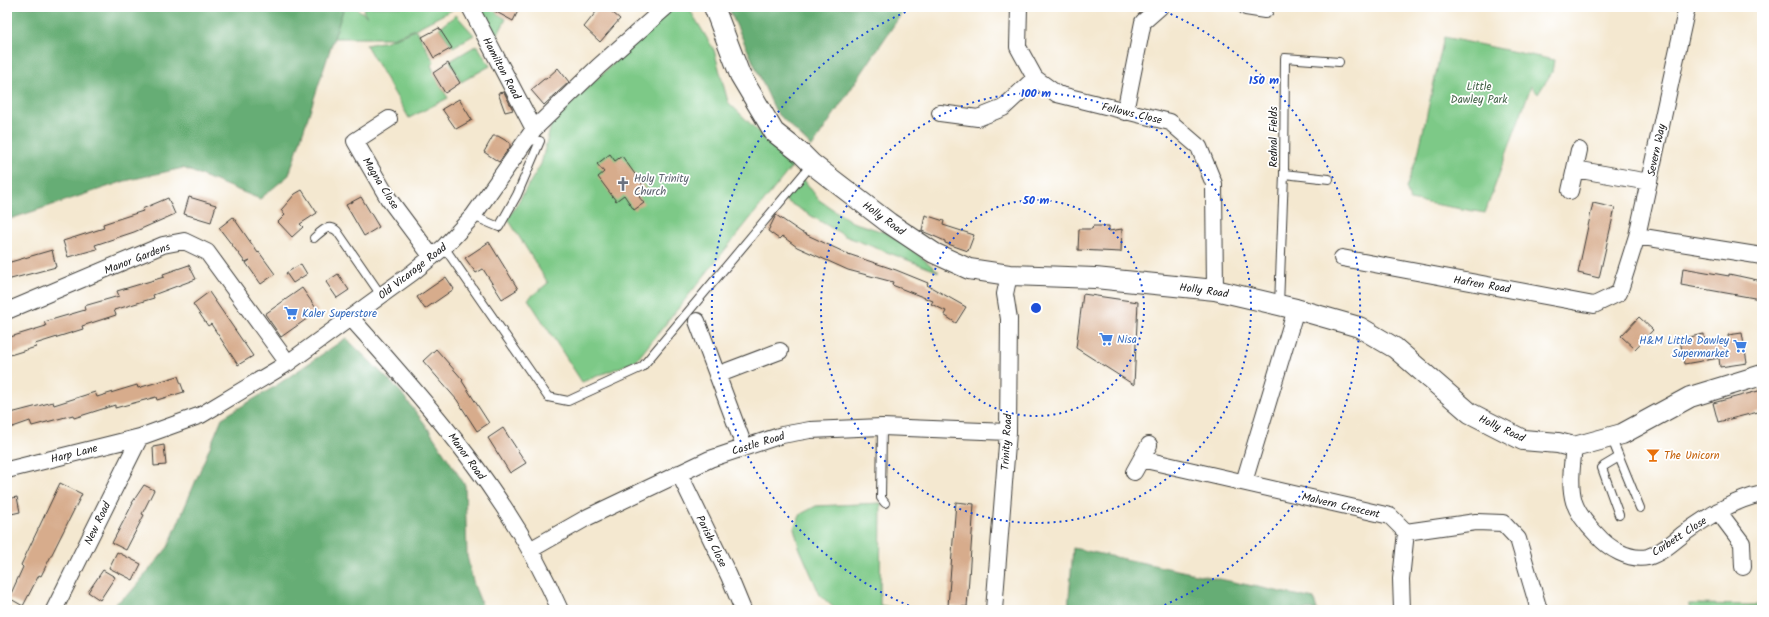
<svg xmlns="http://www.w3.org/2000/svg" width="1769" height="617" viewBox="0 0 1769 617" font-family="Kalam,sans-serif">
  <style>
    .green { fill: #7dc987; stroke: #4c7252 }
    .forest { fill: #66ad74; stroke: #416448 }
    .building { fill: #d7ac8c }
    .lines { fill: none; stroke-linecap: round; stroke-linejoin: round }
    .service-casing { stroke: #3c3b37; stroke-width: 10 }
    .minor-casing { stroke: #3c3b37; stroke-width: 18 }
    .tertiary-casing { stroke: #3c3b37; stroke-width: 22 }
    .service { stroke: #fff; stroke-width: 8 }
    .minor { stroke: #fff; stroke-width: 16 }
    .tertiary { stroke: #fff; stroke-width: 20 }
    .ring { fill: none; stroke: #1d4ed8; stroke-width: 2; stroke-dasharray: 2 4 }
    .labels { text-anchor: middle; stroke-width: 3.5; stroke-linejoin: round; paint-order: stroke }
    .street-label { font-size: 11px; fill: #1c1c1c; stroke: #fff }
    .park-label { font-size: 11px; fill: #436147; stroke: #fff }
    .worship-label { font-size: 11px; fill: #5b616d; stroke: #fff; text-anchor: start }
    .shop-label { font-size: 11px; fill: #366cbe; stroke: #fff; text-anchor: start }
    .food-label { font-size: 11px; fill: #c56008; stroke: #fff; text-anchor: start }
    .centre { fill: #1d4ed8; stroke: #fff; stroke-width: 2 }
    .ring-label { font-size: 12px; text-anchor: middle; font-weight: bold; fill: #1d4ed8; stroke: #fff; stroke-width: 3.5; stroke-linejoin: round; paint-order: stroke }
  </style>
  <rect width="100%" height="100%" fill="#fff"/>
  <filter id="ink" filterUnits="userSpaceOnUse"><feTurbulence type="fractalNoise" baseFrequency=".025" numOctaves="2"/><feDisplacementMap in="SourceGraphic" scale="8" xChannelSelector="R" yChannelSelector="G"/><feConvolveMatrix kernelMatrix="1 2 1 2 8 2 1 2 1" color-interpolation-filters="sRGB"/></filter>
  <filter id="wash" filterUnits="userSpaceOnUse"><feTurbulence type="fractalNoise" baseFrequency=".012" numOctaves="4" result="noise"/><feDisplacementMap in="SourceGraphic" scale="16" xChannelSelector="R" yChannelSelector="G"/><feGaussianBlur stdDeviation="0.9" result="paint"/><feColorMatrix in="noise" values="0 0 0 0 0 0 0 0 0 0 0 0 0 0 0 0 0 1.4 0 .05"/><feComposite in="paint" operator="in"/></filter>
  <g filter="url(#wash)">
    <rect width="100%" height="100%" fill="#f4e8d0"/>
    <path class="green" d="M344,7h11l13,10 -5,-6 2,-4h85l2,3 -39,20 -21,8h-58z
      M477,7h22l-3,6 10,6 -11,21z
      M673,7l17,3 24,40 14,52 65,63 -157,196 -54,21 -54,-83 20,-16 -40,-64 33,-55 11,-43z
      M456,15l18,20 -21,12 -14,-19z
      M416,30l18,32 -3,3 7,16 10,17 -39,20 -43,-73 21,-4z
      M1444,37l110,23 -2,12 -14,22 -7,-8 -46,127 -75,-13 -4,-12 12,-34z
      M477,45l13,21 -29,16 -11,-21z
      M802,177l17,23 33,22 35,11 33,23 19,16 -94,-36 -62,-37z
      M881,503l-1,102 23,5h-67l-16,-15 -21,-48 -5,-19 7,-14 15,-8z
      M1689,604l73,1v5h-70z"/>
    <path class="forest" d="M7,7h337l-55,168 -29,24 -77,-31 -58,13 -118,39z
      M728,7h178l-94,140 -36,-35z
      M346,338l53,52 26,34 40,61 2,71 7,29 10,25h-377l24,-18 37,-45 54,-129 52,-31z
      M1073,548l241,51 3,11h-249z"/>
    <g id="blocks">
      <path class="building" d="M487,7h33l-7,14z
        M600,7h6l14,12 -20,23 -16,-15z
        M439,28l13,20 -18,10 -12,-21z
        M448,63l12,20 -15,10 -12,-20z
        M558,68l11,14 -25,23 -13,-15 13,-11h2z
        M504,92l9,18 -8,2 -7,-19z
        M459,99l13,21 -16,9 -14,-20z
        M493,136h5l12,7v4l-11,15 -15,-10z
        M610,154l5,7 7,-5 25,35 -8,6 5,6 -10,7 -10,-15 -8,6 -18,-24 6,-5 -7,-8z
        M302,190l15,23 -17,11 3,3 -11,10 -14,-15 7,-7 -4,-5 14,-16z
        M189,197l27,8 -5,17 -27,-8z
        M361,197l18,30 -15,9 -18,-31z
        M168,198l7,16 -41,18 -39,13 2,4 -29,8 -5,-16 41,-13 -1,-4 40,-13 -1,-2z
        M1593,203l22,5 -16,70 -21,-5z
        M776,215l25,17 47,22 48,16 32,13 -1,2 39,22 -10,16 -12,-8 2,-4 -15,-7 2,-3 -41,-16 1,-3 -45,-12 -51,-23 -15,-11 -3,3 -11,-8z
        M925,215l19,6 -1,4 31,10 -6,16 -23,-8v-2l-23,-10z
        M233,217l25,36 1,-1 16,22 -14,10 -15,-21 4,-3 -5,2 -26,-34z
        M1093,226h16v5l13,-2 -1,23 -43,-2 1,-21h13z
        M489,242l29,47 -16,10 -19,-30 -7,4 -11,-15z
        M52,250l4,17 -49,13v-17z
        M301,264l6,10 -14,9 -7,-10z
        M189,265l7,14 -43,16 1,3 -40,12 2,5 -34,11 1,3 -48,15 1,3 -26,8 -3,-9v-8l39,-12 -2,-4 41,-12 -1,-4 35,-10 -2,-5 47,-14 -1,-3z
        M1683,268l46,8v-2l33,7 -2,18 -79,-14z
        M338,274l11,16 -12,8 -11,-16z
        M446,277l8,12 -29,20 -8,-12z
        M302,288l16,23 -37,26 -16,-23z
        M209,292l44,64 -15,9 -27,-41 -3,2 -15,-22z
        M1083,294l55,8 -4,83 -58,-37z
        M1639,317l14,13 -18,19 -14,-13z
        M1742,333l5,30 -27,4 -1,-9 -35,6 -4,-25 24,-5 1,10 24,-3 -1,-6z
        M436,349l27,31 -1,1 27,42 -12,8 -20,-31 -34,-39z
        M178,376l6,16 -27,8 -1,-3 -41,11v-3l-41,13 -1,-3 -41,11 -2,-5 -23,8v-15l46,-12 1,3 41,-13 2,5 40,-12 1,3z
        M1762,390v21l-44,11 -5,-19z
        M503,428l23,35 -16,10 -22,-35z
        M164,445l2,20 -12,1 -1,-19z
        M60,483l22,11 -41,82 -2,-1 -16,31 -14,-8 14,-31 -2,-2z
        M144,485l10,5 -12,24 2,1 -18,35 -14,-7 21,-40h-1z
        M17,497l3,15 -13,3v-16z
        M956,502l18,2 -7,103 -19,-1z
        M117,552l24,12 -8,16 -24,-12z
        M103,570l12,7 -15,23 -12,-8z"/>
    </g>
  </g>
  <g filter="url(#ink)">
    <use href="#blocks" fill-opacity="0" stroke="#3c3b37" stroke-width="1"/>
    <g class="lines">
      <defs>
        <path id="service" d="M1284,174l45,5
          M473,216l26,11 18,-32 23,-54 -13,-1
          M314,238c7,-6 14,-15 23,-7l44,64
          M444,247l104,150 20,4 74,-34 170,-203
          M1279,305l5,-131 1,-116 54,4
          M882,427l-1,71 4,5
          M1611,437l29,71
          M1619,457l-15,9 -2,2 17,47"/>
        <path id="minor" d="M470,7l64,122
          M1019,7l-1,40 17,31 22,16 113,28 29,25 15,37 1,106
          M1246,7l19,3
          M1125,112l18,-90 17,-15
          M940,113l38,5 25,-10 32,-30
          M389,119l-34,22 33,57 44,59
          M1575,169l74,13
          M1570,191l9,-41
          M1637,236l125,20
          M1342,258l252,47 25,-12 18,-57 50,-229
          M7,311l156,-66 21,-4 23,11 81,111
          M351,318c80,89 161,181 209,292
          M697,321l47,125
          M717,375l63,-24
          M1574,447c-2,18 -5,38 0,55 4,12 14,24 23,33 11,13 32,26 51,22 14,-4 26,-16 38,-25 24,-17 48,-32 76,-38
          M1141,459l249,57 16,16 70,-10 27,1 15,16 21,71
          M7,470l133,-33 61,-22 87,-52 124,-90 32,-26 29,-31 61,-87 65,-63 67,-59
          M1134,472l15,-27
          M679,473l50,103 14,34
          M1244,482l52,-173
          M1718,511l24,32 1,24
          M530,550l58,-33 122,-58 72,-24 28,-5 72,-3 126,5
          M54,610l86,-173
          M994,610l14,-178 1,-113 -4,-25 4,-19
          M1402,610l-1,-31 5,-47"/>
        <path id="tertiary" d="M714,7l26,68 34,57 28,22 10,10 77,59 45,30 35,16 40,6 86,3 120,12 81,19 63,18 36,21 75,65 53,27 35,3 16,4 48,-13 68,-37 72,-22"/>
      </defs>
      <use href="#service" class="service-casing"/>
      <use href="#minor" class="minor-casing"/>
      <use href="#tertiary" class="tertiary-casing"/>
      <use href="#service" class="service"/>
      <use href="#minor" class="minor"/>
      <use href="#tertiary" class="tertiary"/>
    </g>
  </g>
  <g class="ring">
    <circle cx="1036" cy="308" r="108"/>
    <circle cx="1036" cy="308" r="215"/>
    <path d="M920 610A323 323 0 0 1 918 7M1154 7A323 323 0 0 1 1152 610"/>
  </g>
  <defs>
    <symbol id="church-bare" viewBox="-9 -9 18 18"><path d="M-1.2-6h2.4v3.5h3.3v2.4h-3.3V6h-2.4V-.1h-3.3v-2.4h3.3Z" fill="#6b7280" stroke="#fff" stroke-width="2.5" paint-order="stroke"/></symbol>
    <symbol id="supermarket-bare" viewBox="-9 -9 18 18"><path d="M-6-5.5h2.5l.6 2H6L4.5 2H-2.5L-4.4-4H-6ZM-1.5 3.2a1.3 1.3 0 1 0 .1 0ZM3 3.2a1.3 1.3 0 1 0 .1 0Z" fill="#3f7fe0" stroke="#fff" stroke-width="2.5" paint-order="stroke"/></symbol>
    <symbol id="bar-bare" viewBox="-9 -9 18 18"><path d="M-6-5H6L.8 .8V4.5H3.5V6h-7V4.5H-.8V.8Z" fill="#e8710a" stroke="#fff" stroke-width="2.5" paint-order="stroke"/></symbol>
  </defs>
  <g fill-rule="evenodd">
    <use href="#church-bare" x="613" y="174" width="20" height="20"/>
    <use href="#supermarket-bare" x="281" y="303" width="20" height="20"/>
    <use href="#supermarket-bare" x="1096" y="329" width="20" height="20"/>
    <use href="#supermarket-bare" x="1730" y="336" width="20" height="20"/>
    <use href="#bar-bare" x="1643" y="445" width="20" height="20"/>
  </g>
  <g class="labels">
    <g class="street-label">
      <text transform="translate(502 68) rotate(62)" y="4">Hamilton Road</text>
      <text transform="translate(1132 113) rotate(13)" y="4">Fellows Close</text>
      <text transform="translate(1273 137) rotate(-90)" y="4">Rednal Fields</text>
      <text transform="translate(1656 150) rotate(-78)" y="4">Severn Way</text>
      <text transform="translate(381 183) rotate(58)" y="4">Magna Close</text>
      <text transform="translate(884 218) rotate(36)" y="4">Holly Road</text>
      <text transform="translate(137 258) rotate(-21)" y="4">Manor Gardens</text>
      <text transform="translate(412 271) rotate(-38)" y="4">Old Vicarage Road</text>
      <text transform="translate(1482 284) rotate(10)" y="4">Hafren Road</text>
      <text transform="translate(1204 290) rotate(8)" y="4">Holly Road</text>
      <text transform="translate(1502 428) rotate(25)" y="4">Holly Road</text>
      <text transform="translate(1006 442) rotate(-87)" y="4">Trinity Road</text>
      <text transform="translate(758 443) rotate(-17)" y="4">Castle Road</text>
      <text transform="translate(74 453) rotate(-14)" y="4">Harp Lane</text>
      <text transform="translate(467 456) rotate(54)" y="4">Manor Road</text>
      <text transform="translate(1341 505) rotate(13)" y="4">Malvern Crescent</text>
      <text transform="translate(97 523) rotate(-64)" y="4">New Road</text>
      <text transform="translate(1679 536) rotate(-33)" y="4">Corbett Close</text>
      <text transform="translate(712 541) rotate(64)" y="4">Parish Close</text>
    </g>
    <g class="park-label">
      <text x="1479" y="90">Little<tspan x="1479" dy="13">Dawley Park</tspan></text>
    </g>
    <g class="worship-label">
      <text x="634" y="182">Holy Trinity<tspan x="634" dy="13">Church</tspan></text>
    </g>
    <g class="shop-label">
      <text x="302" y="317">Kaler Superstore</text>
      <text x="1117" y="343">Nisa</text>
      <text x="1729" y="344" text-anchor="end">H&amp;M Little Dawley<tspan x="1729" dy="13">Supermarket</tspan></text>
    </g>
    <g class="food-label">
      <text x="1664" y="459">The Unicorn</text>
    </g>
  </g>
  <circle cx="1036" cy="308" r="6" class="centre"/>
  <g class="ring-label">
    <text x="1264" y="84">150 m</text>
    <text x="1036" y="97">100 m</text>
    <text x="1036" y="204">50 m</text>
  </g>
  <rect width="1769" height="617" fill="none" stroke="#fff" stroke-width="24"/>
</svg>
